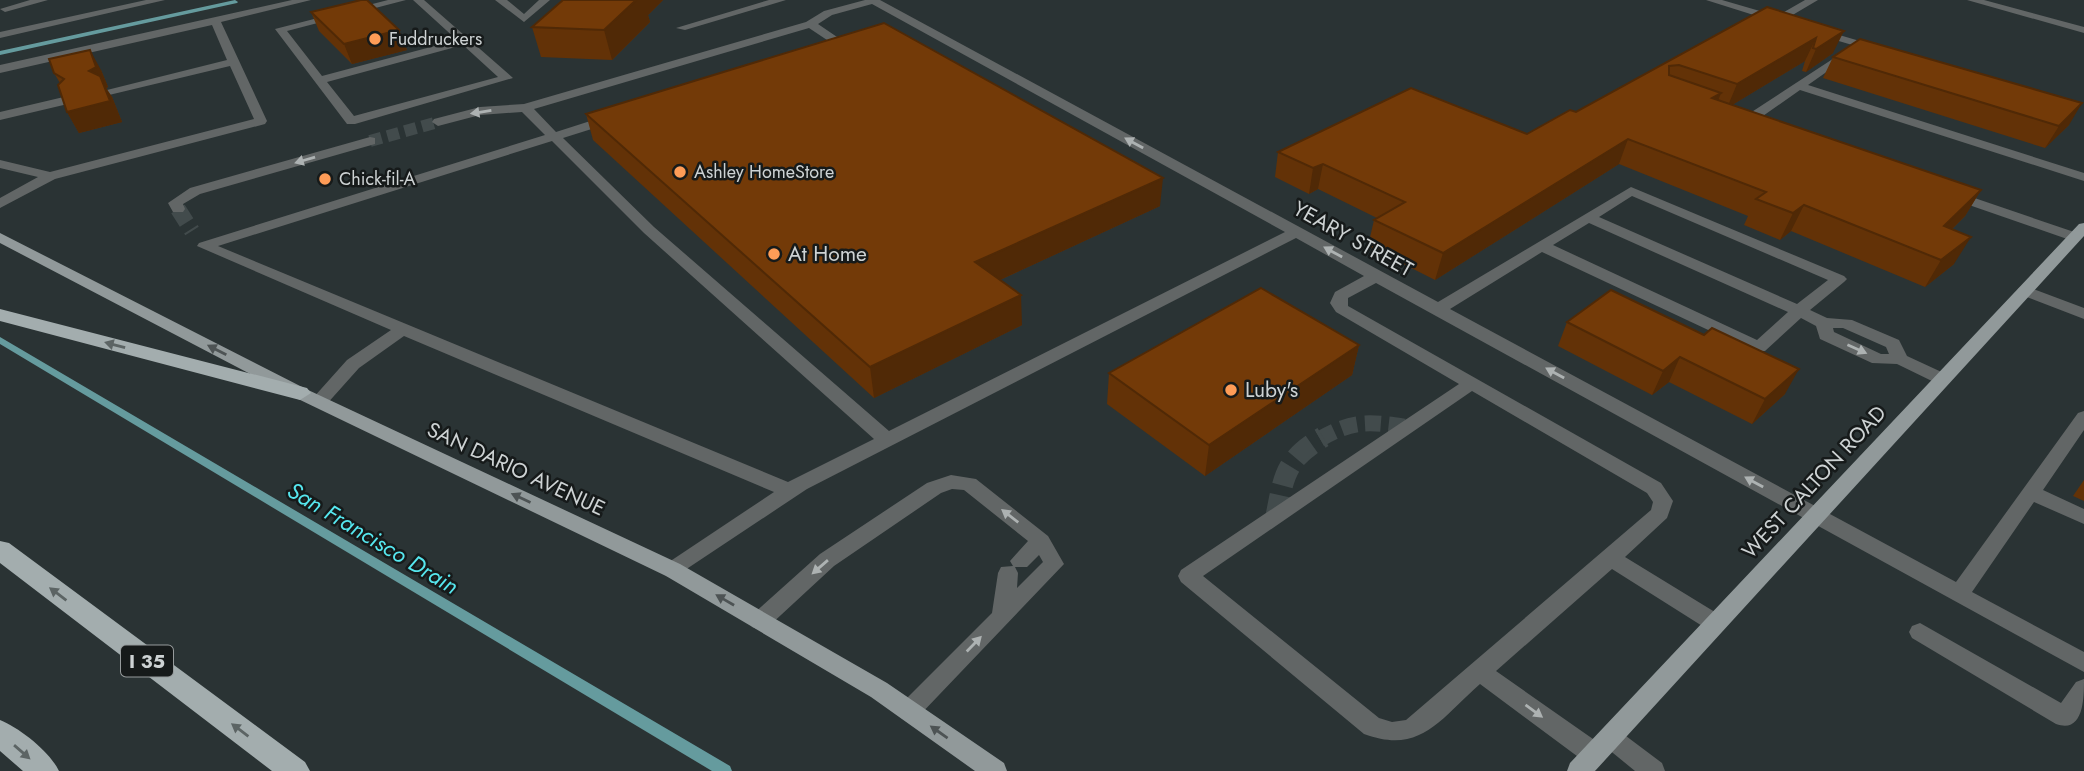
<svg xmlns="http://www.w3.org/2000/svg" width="2084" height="771" viewBox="0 0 2084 771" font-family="Jost,sans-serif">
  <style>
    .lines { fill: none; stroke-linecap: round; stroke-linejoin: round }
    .stream { fill: #659b9e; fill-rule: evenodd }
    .minor-tunnel-far2 { stroke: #424b4c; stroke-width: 12; stroke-dasharray: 12 6; stroke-linecap: butt }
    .minor-tunnel-far1 { stroke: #424b4c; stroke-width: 16; stroke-dasharray: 16 8; stroke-linecap: butt }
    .minor-tunnel { stroke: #424b4c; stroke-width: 21; stroke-dasharray: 21 10; stroke-linecap: butt }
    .minor { fill: #626666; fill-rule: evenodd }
    .major { fill: #91999a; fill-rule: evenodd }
    .highway { fill: #a3adae; fill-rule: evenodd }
    .wall { fill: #633207 }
    .shaded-wall { fill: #502906 }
    .building { fill: #733a08; stroke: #502906; stroke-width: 2 }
    .oneway { fill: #adb2b2 }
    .oneway2 { fill: #5c6464 }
    .oneway3 { fill: #4d5354 }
    .poi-dot { fill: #fe9c57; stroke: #161a1a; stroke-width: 2.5 }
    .labels { text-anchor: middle; stroke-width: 5; stroke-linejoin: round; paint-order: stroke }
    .far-poi-label { font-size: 18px; fill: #cdd2d3; stroke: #161a1a; text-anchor: start }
    .shield { fill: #161a1a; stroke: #969b9c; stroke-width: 2 }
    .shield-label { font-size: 19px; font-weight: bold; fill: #cdd2d3 }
    .street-label { font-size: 21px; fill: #cdd2d3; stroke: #161a1a }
    .poi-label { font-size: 21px; fill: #cdd2d3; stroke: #161a1a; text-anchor: start }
    .water-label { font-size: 23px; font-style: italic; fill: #56e7ef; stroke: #161a1a }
  </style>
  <rect width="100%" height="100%" fill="#2a3334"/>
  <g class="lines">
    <path class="stream" d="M235,0l3,2 -1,1 -237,52v-4z
      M0,337l730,429 2,5h-20l-712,-427z"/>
    <path class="minor-tunnel-far2" d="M370,141l68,-19"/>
    <path class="minor-tunnel-far1" d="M178,209l14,22
      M1320,439c35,-20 49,-17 88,-12"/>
    <path class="minor-tunnel" d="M1276,516c8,-41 9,-56 47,-79"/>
    <path class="minor" d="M30,0h18l-43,12 -5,-3z
      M146,0h19l-165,38v-6z
      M292,0h19l-90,22 46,99 -2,3 -210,55 -55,29v-10l38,-21 -38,-9v-8l50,12 204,-53 -24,-53 -121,29 -6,-4 124,-31 -15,-35 -212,48v-8z
      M388,0h18l-119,31 35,45 135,-36 -44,-40h11l89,78 -158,46h-8l-72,-95zM463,45l35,32 -144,39 -27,-34z
      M495,0h12l17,14 15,-14h11l-26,22z
      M769,0h17l-101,30 -9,-2z
      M865,0h15l558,302 193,-115 213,89 3,3 -3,3 -34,28 17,8 25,2 47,20 8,16 41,19 3,4 -3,4h-12l-39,-19 -25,-1 -52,-24 -4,-13 -15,-8 -36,33h-12l-211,-99 -92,57 506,273 122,-169 6,-2v19l-41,60 41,19v15l-50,-22 -62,90 112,60v20l-708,-389 -28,15v8l313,177 12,18 -6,17 -42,39 98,60 3,6 -3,6 -8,3 -8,-3 -95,-60 -116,102 107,75 3,8 -3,8 -9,3 -9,-3 -105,-78c-40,35 -59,71 -116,50l-183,-152 -3,-6 3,-6 278,-186 -123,-72 -6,-9 5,-11 29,-16 -68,-38 -489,251 -134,89 -7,-2 -3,-6 3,-6 108,-72 -370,-156 -45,32 -34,38h-12l-3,-4 3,-4 34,-38 44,-30 -194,-84 2,-3 346,-108 -23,-23 -42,3 -42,11 -6,-4 2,-3 46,-12 44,-3 282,-82 18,-11zM872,4l413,228 -396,199 -235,-204 -91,-89 54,-17v-6h-8l-53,17 -22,-23 275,-81 18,12 -13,14 10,2 16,-17 -22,-15 14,-9zM552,141l92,92 230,206 -86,43 -570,-236zM1632,196l196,84 -31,24 -198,-87zM1589,223l199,89 -31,28 -204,-95zM1833,328h10l43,19 3,7h-8l-47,-22zM1472,391l175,102 6,9 -2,8 -245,210 -14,2 -13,-4 -176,-142z
      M1706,0h16l55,16 28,-16h13l-39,23z
      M1967,0h17l100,27v6z
      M1819,29l61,18 2,2 -6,3 -61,-18 -2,-2z
      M1848,49l6,3 -2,2 -44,31 276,88v8l-284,-91 -50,35h-8l-11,-6 6,-4 7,2z
      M68,96l6,4 -2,3 -72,17v-8z
      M370,137l5,1v6l-175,50 -17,10 2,5 -2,3h-10l-5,-9 22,-15z
      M1951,190l129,44 2,3 -7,4 -5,-1 -124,-43 -2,-3z
      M2025,286l59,22v11l-65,-25 -2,-3 2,-3z
      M951,475l25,4 72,57 16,28 -147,154 -8,3 -8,-3 -4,-7 4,-7 91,-91 6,-40 3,-6 12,-1 -3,-5 18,-20 -64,-51 -12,-1 -11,4 -107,73 -66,61 -8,3 -8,-3 -3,-6 3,-6 68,-61 107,-71zM1039,555l4,7 -26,26 1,-15 -3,-6h12z
      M1920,623l141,80 15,-21 8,-3c0,19 0,55 -28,45l-144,-86 -3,-6 3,-6z
      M1610,726l8,4 44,33 3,8h-30l-33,-27 -4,-7 4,-7z"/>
    <path class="major" d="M2084,223v13l-489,535h-28l3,-8 509,-539z
      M0,233l306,156 374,175 207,119 117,80 3,8h-32l-104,-74 -205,-121 -372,-179 -294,-154z"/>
    <path class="highway" d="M0,309l307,79 4,5 -11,7 -300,-79z
      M0,541l9,2 296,219 5,9h-38l-272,-208z
      M0,720c20,8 50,32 59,51h-36l-23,-20z"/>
  </g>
  <path class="wall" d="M563,0h100l-15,15 2,7 -38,38 -71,-3 -9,-30z
    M1767,7l66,46 -27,19 -4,-1 3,-10 -73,44 249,85 -16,26 -13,13 2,35 -29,23 -134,-56 -11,9 -36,-15 4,-9 -129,-52 -184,116 -67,-34 6,-26 3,-2 -59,-29 -9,5 -34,-17 3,-25 249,-18 49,-22z
    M311,12l88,18 8,20 -55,14 -33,-33z
    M1833,57l236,68 -24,23 -222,-70z
    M101,70l7,17 -2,1 6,9 10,25 -43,11 -12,-21 -7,-29 -6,-10z
    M586,114l574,92 -160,74 22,45 -148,73 -281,-258z
    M1611,290l174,104 -33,30 -83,-42 -17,13 -94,-49 9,-24z
    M1359,345l-7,30 -147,101 -98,-72 2,-31z
    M2084,480v21l-11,-5z"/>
  <path class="shaded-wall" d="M636,0h27l-15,15 2,7 -38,38 -8,-30z
    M399,30l8,20 -55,14 -8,-20z
    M1844,31l-11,22 -27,19 10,-23z
    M1816,38l-11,23 -78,47 10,-24z
    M90,50l11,20 7,17 -2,1 6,9 10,25 -43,11 -12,-21 22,-41z
    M1721,93l-9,24v-19z
    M2082,103l-13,22 -24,23 14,-22z
    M1628,139l-9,25 -184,116 8,-27z
    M1323,164l-5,25 -9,5 4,-26z
    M1163,178l-3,28 -184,85 -1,-29z
    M1981,190l-16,26 -37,37 16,-27z
    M1804,205l-13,26 -11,9 13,-27z
    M1971,237l-17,27 -29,23 16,-27z
    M1021,295l1,30 -148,73 -4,-31z
    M1359,345l-7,30 -147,101 4,-31z
    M1680,357l-11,25 -17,13 11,-24z
    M1799,369l-14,25 -33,30 13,-25z"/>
  <path class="building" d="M361,0h6l32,30 -55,14 -33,-32z
    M563,0h73l-32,30 -72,-3z
    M1767,7l77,24 -28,18 -3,-1 3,-10 -79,46 -58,-19 -10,1v9l52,18 -9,5 269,92 -37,36 27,11 -30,23 -137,-55 -11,8 -37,-14 10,-7 -138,-53 -185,114 -69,-33 31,-18 -82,-38 -10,4 -35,-16 133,-64 116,46 43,-24 6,2z
    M884,23l279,155 -188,84 46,33 -151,72 -284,-253z
    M1860,39l222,64 -23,23 -226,-69z
    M90,50l6,17 -7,4 11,5 10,25 -43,11 -9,-27 6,-6 -10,-6 -5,-14z
    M1261,288l98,57 -150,100 -100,-72z
    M1611,290l93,45 8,-7 87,41 -34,30 -85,-42 -17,14 -96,-49z"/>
  <defs><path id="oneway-solid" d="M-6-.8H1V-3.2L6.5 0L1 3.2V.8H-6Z" transform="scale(1.75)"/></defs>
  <g class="oneway">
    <use href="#oneway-solid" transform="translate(481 112) rotate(171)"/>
    <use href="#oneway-solid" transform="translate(1134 143) rotate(-151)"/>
    <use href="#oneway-solid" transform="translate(305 160) rotate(164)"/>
    <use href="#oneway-solid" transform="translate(1333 252) rotate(-151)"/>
    <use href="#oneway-solid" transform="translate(1857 349) rotate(24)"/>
    <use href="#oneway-solid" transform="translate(1555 373) rotate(-151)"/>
    <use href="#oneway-solid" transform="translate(1754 482) rotate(-151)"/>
    <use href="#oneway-solid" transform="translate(1010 516) rotate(-142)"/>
    <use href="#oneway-solid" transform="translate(820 567) rotate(139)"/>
    <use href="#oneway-solid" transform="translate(974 644) rotate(-46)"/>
    <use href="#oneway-solid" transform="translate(1534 711) rotate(36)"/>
  </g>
  <g class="oneway2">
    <use href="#oneway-solid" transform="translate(115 345) rotate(-165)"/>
    <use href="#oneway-solid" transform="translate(58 594) rotate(-143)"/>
    <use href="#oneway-solid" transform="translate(240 730) rotate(-143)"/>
    <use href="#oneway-solid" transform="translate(22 752) rotate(41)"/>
  </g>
  <g class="oneway3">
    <use href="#oneway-solid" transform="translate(217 350) rotate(-153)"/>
    <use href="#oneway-solid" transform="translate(521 498) rotate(-155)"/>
    <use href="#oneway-solid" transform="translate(725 600) rotate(-150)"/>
    <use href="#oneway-solid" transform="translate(939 732) rotate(-145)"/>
  </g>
  <g class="poi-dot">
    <circle cx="375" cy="39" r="7"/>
    <circle cx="680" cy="172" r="7"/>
    <circle cx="325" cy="179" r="7"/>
    <circle cx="774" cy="254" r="7"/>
    <circle cx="1231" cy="390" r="7"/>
  </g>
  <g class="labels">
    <g class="far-poi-label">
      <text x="389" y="45">Fuddruckers</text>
      <text x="694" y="178">Ashley HomeStore</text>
      <text x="339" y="185">Chick-fil-A</text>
    </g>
    <rect class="shield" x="121" y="645.5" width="52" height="31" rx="5"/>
    <g class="shield-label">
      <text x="147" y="668">I 35</text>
    </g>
    <g class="street-label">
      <text transform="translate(1353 239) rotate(29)" y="7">YEARY STREET</text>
      <text transform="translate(516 469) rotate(25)" y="7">SAN DARIO AVENUE</text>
      <text transform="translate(1814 482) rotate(-47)" y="7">WEST CALTON ROAD</text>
    </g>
    <g class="poi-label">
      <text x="788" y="261">At Home</text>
      <text x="1245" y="397">Luby's</text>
    </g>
    <g class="water-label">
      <text transform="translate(373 538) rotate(31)" y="8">San Francisco Drain</text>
    </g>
  </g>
</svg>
